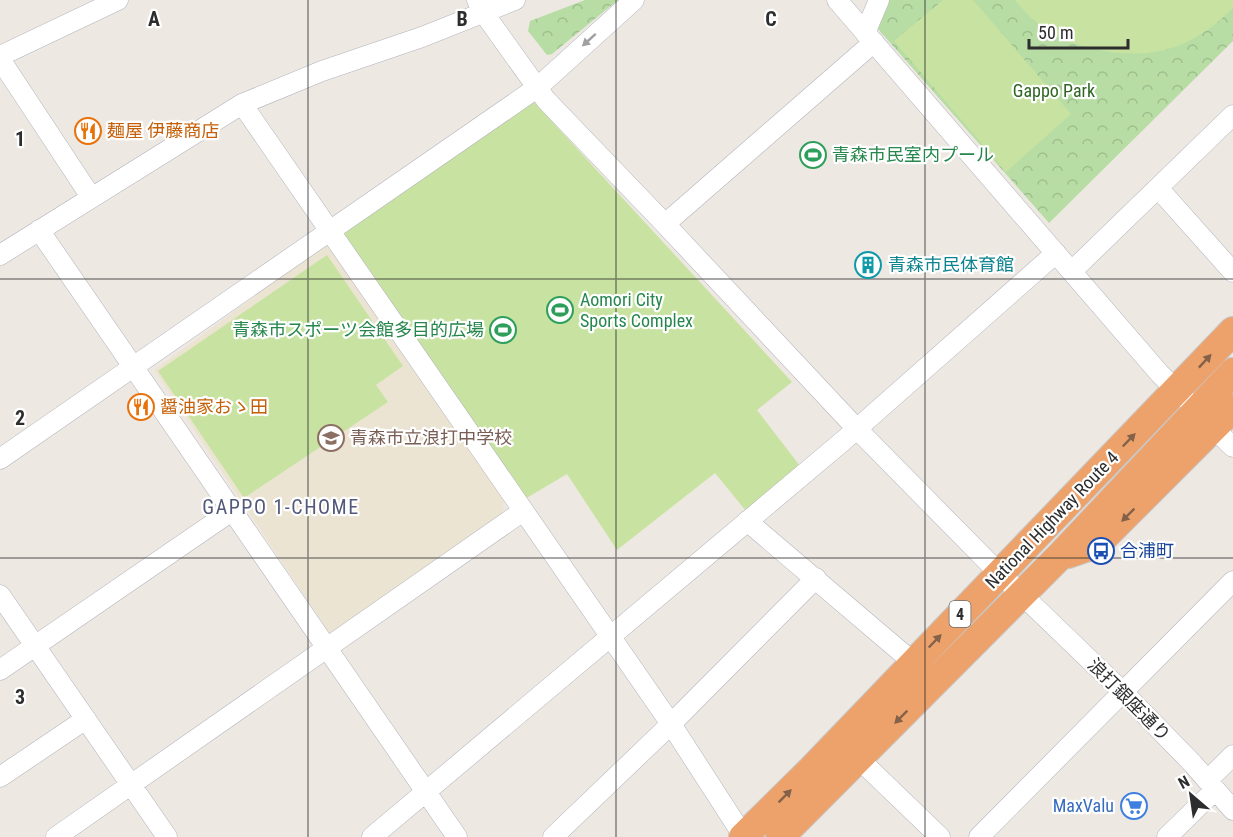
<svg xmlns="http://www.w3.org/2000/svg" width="1233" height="837" viewBox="0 0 1233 837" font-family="'Roboto Condensed','Noto Sans JP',sans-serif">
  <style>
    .education { fill: #ece4d3 }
    .park { fill: url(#park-crowns) }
    .pitch { fill: #c8e3a1 }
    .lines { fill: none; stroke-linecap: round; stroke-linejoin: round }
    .minor-casing { stroke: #b2b3bc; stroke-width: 21 }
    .highway-casing { stroke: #c8c8c8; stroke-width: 30 }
    .minor { stroke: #fff; stroke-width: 20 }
    .highway { stroke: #eea26b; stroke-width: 28 }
    .oneway { fill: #a0a0a0 }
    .oneway2 { fill: #846249 }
    .grid { fill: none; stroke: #2d2d2d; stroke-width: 1.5; stroke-opacity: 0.55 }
    .labels { text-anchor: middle; stroke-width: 4.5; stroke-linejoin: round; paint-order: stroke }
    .shield { fill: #fff; stroke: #6c6c6c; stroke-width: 1.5 }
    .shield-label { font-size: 16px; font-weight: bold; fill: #2d2d2d }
    .park-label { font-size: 18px; fill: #316523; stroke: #fff }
    .food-label { font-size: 18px; fill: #c56008; stroke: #fff; text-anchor: start }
    .leisure-label { font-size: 18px; fill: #27864d; stroke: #fff; text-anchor: start }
    .culture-label { font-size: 18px; fill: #0d838f; stroke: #fff; text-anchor: start }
    .education-label { font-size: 18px; fill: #785e54; stroke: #fff; text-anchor: start }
    .street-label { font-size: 18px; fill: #2d2d2d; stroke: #fff }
    .transit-label { font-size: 18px; fill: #164399; stroke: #fff; text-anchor: start }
    .shop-label { font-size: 18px; fill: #366cbe; stroke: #fff; text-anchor: end }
    .neighbourhood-label { font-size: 20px; letter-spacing: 1.5px; fill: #52597a; stroke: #fff }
    .grid-label { font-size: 20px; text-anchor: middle; font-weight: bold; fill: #2d2d2d; stroke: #fff; stroke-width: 4.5; stroke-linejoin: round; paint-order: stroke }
  </style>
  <defs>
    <pattern id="park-crowns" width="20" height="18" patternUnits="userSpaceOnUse" patternTransform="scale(1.5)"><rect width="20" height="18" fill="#b8dda4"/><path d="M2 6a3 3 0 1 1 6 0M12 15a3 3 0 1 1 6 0" fill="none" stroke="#9ebe8e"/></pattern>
  </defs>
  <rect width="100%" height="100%" fill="#ede8e2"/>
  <path class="education" d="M328,243l176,256 -1,14 -162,119 -10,4 -177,-266z"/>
  <path class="park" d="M585,0h33l-66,54 -5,1 -19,-24 2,-10z
    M885,0h348v41l-184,182 -171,-194v-11z"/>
  <path class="pitch" d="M943,0h30l98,114 -65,58 -112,-131z
    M1015,0h218v8c-42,42 -84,54 -142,40 -31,-7 -56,-22 -76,-48z
    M533,101l259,281 -35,28 43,56 -54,45 -31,-38 -98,77 -50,-76 -42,25 -182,-260 3,-9z
    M327,255l76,111 -27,19 12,17 -144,96 -86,-127z"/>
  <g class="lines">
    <defs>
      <path id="minor" d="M477,0l6,12 63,88 119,124 192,205 131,133 135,130 70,72 40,46
        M837,0l323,374 24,24
        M865,33l14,-33
        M0,56l118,-56
        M0,59l91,138
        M242,104l429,620 73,113
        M1158,188l75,84
        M665,224l209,-182
        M39,230l418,607
        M0,255l242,-151 80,-33 100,-34 93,-37
        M1072,271l161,-156
        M1204,419l29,28
        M0,459l538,-372 96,-87
        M747,521l167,142
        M0,595l167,242
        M0,670l233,-160
        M859,759l81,78
        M0,777l86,-58
        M1208,780l25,-25
        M56,837l467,-326
        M372,837l471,-396 213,-188
        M553,837l118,-113 145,-146
        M979,837l254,-256
        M1167,837l48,-47"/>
      <path id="highway" d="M1068,554l29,-10 136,-136
        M743,837l69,-68 421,-438
        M780,837l280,-281 173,-184"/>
    </defs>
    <use href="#minor" class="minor-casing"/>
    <use href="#highway" class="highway-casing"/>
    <use href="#minor" class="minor"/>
    <use href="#highway" class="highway"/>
  </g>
  <defs><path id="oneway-solid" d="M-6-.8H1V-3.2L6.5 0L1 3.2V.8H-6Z" transform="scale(1.5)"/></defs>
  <use class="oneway" href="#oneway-solid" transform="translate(589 40) rotate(138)"/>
  <g class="oneway2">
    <use href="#oneway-solid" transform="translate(1205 361) rotate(-47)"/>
    <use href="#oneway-solid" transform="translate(1129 440) rotate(-46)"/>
    <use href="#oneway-solid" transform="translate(1128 515) rotate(135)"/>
    <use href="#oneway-solid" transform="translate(935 641) rotate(-46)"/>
    <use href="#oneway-solid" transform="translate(901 717) rotate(135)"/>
    <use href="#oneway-solid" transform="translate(785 796) rotate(-45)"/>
  </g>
  <path class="grid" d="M308,0v837M616,0v837M925,0v837M0,279h1233M0,558h1233"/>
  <defs>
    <symbol id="restaurant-ring" viewBox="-11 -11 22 22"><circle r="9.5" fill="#fff" stroke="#e8710a" stroke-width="1.5"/><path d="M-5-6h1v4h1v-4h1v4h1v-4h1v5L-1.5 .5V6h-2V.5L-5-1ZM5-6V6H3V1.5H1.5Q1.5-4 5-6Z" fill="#e8710a"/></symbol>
    <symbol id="stadium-ring" viewBox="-11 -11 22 22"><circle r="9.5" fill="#fff" stroke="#2e9e5b" stroke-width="1.5"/><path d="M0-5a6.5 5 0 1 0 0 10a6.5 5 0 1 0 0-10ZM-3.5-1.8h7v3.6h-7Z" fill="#2e9e5b"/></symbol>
    <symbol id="building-ring" viewBox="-11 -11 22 22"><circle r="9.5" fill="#fff" stroke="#0f9aa8" stroke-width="1.5"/><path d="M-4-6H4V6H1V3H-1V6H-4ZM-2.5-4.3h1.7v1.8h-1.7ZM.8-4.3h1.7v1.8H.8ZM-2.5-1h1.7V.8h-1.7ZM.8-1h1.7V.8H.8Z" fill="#0f9aa8"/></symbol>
    <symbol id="school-ring" viewBox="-11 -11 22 22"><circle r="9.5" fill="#fff" stroke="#8d6e63" stroke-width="1.5"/><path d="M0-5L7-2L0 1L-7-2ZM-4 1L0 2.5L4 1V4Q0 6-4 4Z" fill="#8d6e63"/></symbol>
    <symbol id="bus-ring" viewBox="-11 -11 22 22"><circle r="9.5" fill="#fff" stroke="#1a4fb4" stroke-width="1.5"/><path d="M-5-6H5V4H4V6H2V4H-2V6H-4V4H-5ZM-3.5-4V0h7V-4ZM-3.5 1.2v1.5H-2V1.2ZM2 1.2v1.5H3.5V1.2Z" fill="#1a4fb4"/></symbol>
    <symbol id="supermarket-ring" viewBox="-11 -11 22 22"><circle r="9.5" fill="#fff" stroke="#3f7fe0" stroke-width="1.5"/><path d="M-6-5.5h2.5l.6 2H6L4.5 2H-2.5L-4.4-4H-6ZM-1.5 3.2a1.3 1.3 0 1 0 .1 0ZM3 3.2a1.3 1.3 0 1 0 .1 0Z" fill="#3f7fe0"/></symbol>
  </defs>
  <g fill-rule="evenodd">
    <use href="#restaurant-ring" x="73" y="116" width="30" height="30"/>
    <use href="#stadium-ring" x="798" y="140" width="30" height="30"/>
    <use href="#building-ring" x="853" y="250" width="30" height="30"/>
    <use href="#stadium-ring" x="545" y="295" width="30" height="30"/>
    <use href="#stadium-ring" x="488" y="315" width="30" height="30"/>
    <use href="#restaurant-ring" x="126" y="392" width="30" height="30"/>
    <use href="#school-ring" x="316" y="423" width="30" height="30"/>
    <use href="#bus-ring" x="1086" y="536" width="30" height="30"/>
    <use href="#supermarket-ring" x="1119" y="791" width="30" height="30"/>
  </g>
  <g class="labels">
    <rect class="shield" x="949.5" y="601" width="21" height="26" rx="4.5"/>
    <g class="shield-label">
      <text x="960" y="620">4</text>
    </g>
    <g class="park-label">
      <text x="1054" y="97">Gappo Park</text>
    </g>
    <g class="food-label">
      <text x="107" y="137">麺屋 伊藤商店</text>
      <text x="160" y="413">醤油家おゝ田</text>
    </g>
    <g class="leisure-label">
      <text x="832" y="161">青森市民室内プール</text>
      <text x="580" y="306">Aomori City<tspan x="580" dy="21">Sports Complex</tspan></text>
      <text x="484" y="336" text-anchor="end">青森市スポーツ会館多目的広場</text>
    </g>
    <g class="culture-label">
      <text x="888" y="271">青森市民体育館</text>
    </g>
    <g class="education-label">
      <text x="350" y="444">青森市立浪打中学校</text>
    </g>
    <g class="street-label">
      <text transform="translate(1052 520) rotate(-46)" y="6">National Highway Route 4</text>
      <text transform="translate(1129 700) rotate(45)" y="6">浪打銀座通り</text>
    </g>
    <g class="transit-label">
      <text x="1120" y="557">合浦町</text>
    </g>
    <g class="shop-label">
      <text x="1114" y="812">MaxValu</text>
    </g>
    <g class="neighbourhood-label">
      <text x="281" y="514">GAPPO 1-CHOME</text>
    </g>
  </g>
  <g class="grid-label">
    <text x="154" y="26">A</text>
    <text x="462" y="26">B</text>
    <text x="771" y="26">C</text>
    <text x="20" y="146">1</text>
    <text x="20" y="425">2</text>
    <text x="20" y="704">3</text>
  </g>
  <g transform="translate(1191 795) rotate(331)" stroke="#ffffff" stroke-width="4.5" paint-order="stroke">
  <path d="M0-4.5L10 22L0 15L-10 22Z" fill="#2d2d2d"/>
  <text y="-9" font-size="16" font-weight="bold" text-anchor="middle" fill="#2d2d2d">N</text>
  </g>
  <path d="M1029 39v9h99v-9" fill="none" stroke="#2d2d2d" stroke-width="3"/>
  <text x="1038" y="39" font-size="18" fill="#2d2d2d" stroke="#ffffff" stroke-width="4.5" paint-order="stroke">50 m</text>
</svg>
